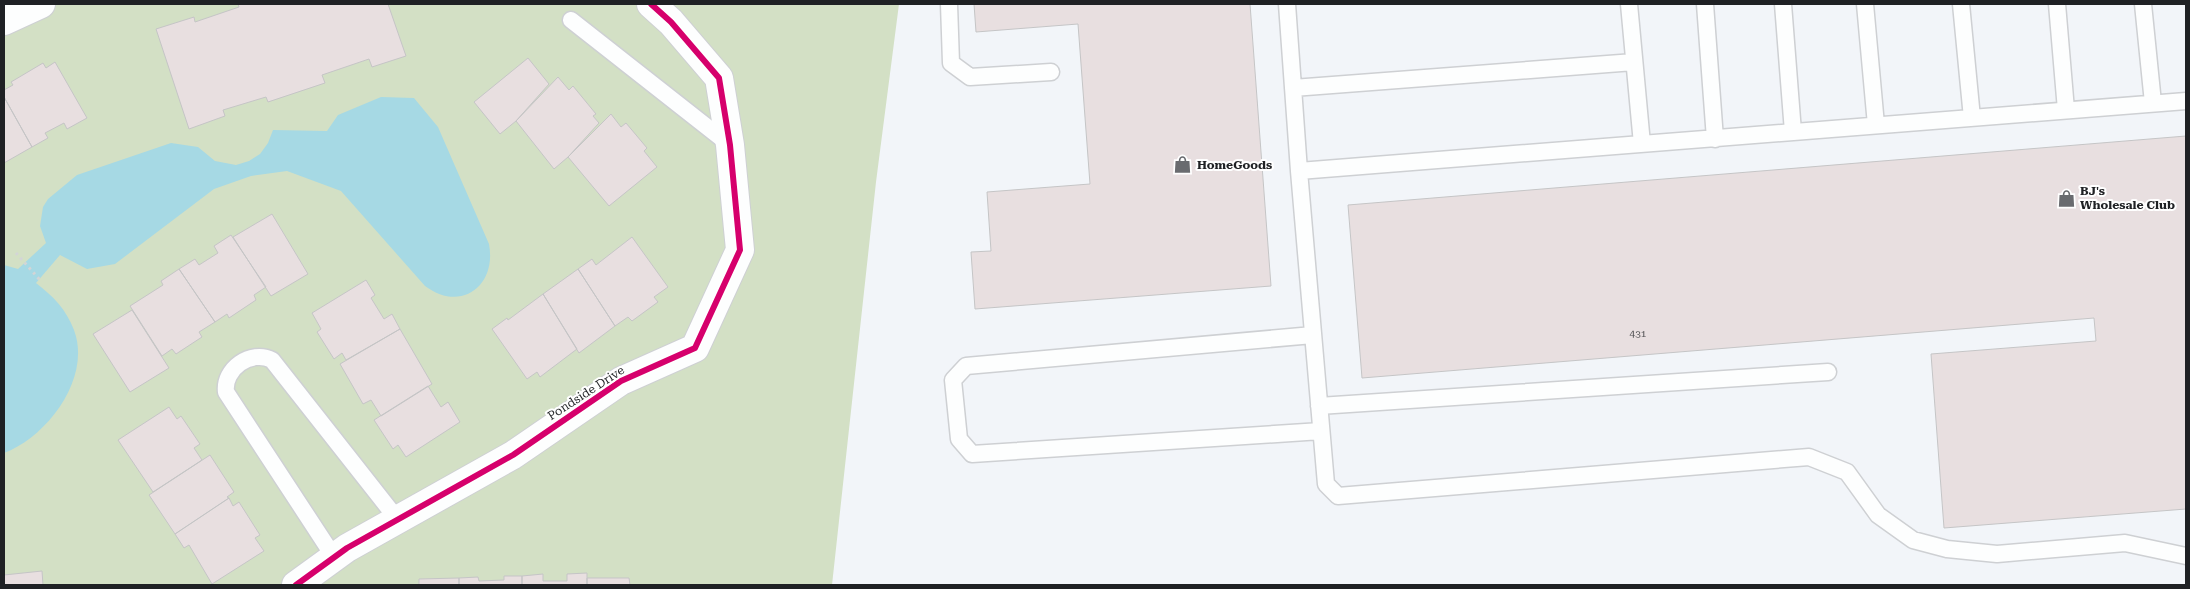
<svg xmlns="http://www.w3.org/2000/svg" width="2190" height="589" viewBox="0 0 2190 589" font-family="'Roboto Serif',serif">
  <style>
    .forest { fill: #d3e0c5 }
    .water { fill: #a6d9e4 }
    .building { fill: #e8dfe0; stroke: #c5c5c6 }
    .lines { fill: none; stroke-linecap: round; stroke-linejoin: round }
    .lane-casing { stroke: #ced0d3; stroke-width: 19 }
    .street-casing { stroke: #ced0d3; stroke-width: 30 }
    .path { stroke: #d3d5d6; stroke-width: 3; stroke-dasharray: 2.5 4; stroke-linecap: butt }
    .lane { stroke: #fdfefe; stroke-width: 16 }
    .street { stroke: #fdfefe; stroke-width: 28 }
    .cycleway-casing { stroke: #fff; stroke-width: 9 }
    .cycleway { stroke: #d6006c; stroke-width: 6 }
    .labels { text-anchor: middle; stroke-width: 4; stroke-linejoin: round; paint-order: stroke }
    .number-label { font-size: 10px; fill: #525254 }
    .poi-label { font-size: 12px; font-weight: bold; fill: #1f2124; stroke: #fff; text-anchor: start }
    .street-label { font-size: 12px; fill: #1f2124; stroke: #fff }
  </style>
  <rect width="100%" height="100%" fill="#f2f5f9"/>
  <path class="forest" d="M4,4h895l-23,178 -44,403h-828z"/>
  <path class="water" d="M381,97l33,1 24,29 51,117c8,42 -28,69 -64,42l-84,-95 -54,-20 -36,5 -37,13 -99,75 -28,5 -27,-14 -24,28c17,13 30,26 38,47 18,48 -27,107 -70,123v-188l14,4 28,-26 -6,-17 3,-19 5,-8 29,-24 94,-32 27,4 17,14 21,4 13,-4 11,-7 8,-11 5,-13 54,1 11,-16z"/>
  <path class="building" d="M238,4h150l18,52 -34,11 -3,-8 -47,16 3,8 -57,19 -2,-5 -43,13 2,6 -36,13 -33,-100 38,-12 1,5 44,-15z
    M974,4h276l21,282 -296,23 -4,-57 20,-1 -4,-59 103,-8 -12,-160 -102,8z
    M528,58l21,26 -33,37 -16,13 -26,-32z
    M55,62l32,56 -20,11 -3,-6 -19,10 3,5 -16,9 -28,-50v-7l9,-5 -2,-3 32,-19 3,5z
    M558,77l11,13 4,-4 23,28 -3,2 6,7 -31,34 -14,12 -38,-48z
    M4,97l28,50 -28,16z
    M611,114l10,13 5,-4 21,25 -3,3 13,16 -48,39 -41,-49z
    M2186,136v373l-242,19 -13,-174 165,-13 -2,-23 -732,60 -14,-173z
    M272,214l36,60 -37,22 -38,-59z
    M231,235l35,52 -12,8 2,5 -27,18 -2,-4 -12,8 -36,-53 16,-10 4,6 19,-12 -4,-7z
    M632,237l36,50 -14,10 4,5 -26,19 -4,-4 -13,9 -37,-57 14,-10 4,6z
    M179,269l36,53 -16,10 3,5 -26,17 -4,-5 -10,7 -32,-50 33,-21 -2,-4z
    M578,269l37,57 -36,27 -36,-59z
    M366,280l9,15 -4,3 13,21 8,-5 8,15 -54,31 -4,-7 -8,6 -17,-27 4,-3 -9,-16z
    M543,294l34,55 -37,28 -3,-5 -10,7 -35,-50 15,-11 1,2z
    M132,310l37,58 -39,24 -37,-58z
    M400,329l32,55 -51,32 -10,-16 -8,4 -23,-40z
    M428,386l13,21 7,-5 12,20 -54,35 -8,-12 -5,4 -19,-29z
    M169,407l8,12 4,-3 19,28 -6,4 8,12 -49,32 -35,-52z
    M210,455l24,37 -7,5 2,1 -54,36 -26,-39z
    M229,498l4,8 6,-4 21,33 -5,3 9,13 -52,33 -23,-39 -5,3 -9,-14z
    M42,571l1,14h-39v-10z
    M587,573v12h-65v-9l21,-2v7h24v-7z
    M504,576h18v9h-63v-7l19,-1 1,4 25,-1z
    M459,578v7h-40v-6z
    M587,578h42l1,7h-43z"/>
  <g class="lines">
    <defs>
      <path id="lane" d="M949,4l2,59 19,14 81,-5
        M1287,4l12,167
        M1629,4l13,140
        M1705,4l10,135
        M1783,4l10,128
        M1865,4l11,121
        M1961,4l11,114
        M2057,4l9,106
        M2143,4l10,99
        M571,20l159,125
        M1293,88l341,-26
        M2186,101l-887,70 27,313 12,12 471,-39 38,15 31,43 35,25 34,9 50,5 128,-11 61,13
        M1313,335l-347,31 -13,14 6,59 13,15 349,-23
        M1319,406l509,-34
        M334,557l-108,-165c-3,-23 25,-43 46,-32l126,160"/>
      <path id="street" d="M4,21l37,-17
        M296,585l51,-37 166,-93 108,-74 74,-33 45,-98 -10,-105 -11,-67 -48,-56 -20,-18"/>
    </defs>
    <use href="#lane" class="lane-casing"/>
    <use href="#street" class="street-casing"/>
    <path class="path" d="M16,253l24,27"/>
    <use href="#lane" class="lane"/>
    <use href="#street" class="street"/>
    <defs>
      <path id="cycleway" d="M296,585l51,-37 166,-93 108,-74 74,-33 45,-98 -10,-105 -11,-67 -48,-56 -20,-18"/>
    </defs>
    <use href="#cycleway" class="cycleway-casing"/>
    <use href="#cycleway" class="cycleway"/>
  </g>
  <defs>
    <symbol id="shop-bare" viewBox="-9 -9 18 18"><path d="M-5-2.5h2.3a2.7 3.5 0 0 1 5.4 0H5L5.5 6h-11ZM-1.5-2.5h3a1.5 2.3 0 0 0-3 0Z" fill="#696b6f" stroke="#fff" stroke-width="2.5" paint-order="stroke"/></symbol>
  </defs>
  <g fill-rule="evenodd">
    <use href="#shop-bare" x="1170" y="152" width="25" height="25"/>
    <use href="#shop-bare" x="2054" y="186" width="25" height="25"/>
  </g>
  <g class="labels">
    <g class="number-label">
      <text x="1638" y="337">431</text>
    </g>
    <g class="poi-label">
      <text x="1197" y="169">HomeGoods</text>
      <text x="2080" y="195">BJ's<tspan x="2080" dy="14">Wholesale Club</tspan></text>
    </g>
    <g class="street-label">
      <text transform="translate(586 393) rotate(-33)" y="4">Pondside Drive</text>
    </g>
  </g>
  <rect width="2190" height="589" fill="none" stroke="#1f2124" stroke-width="10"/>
</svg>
